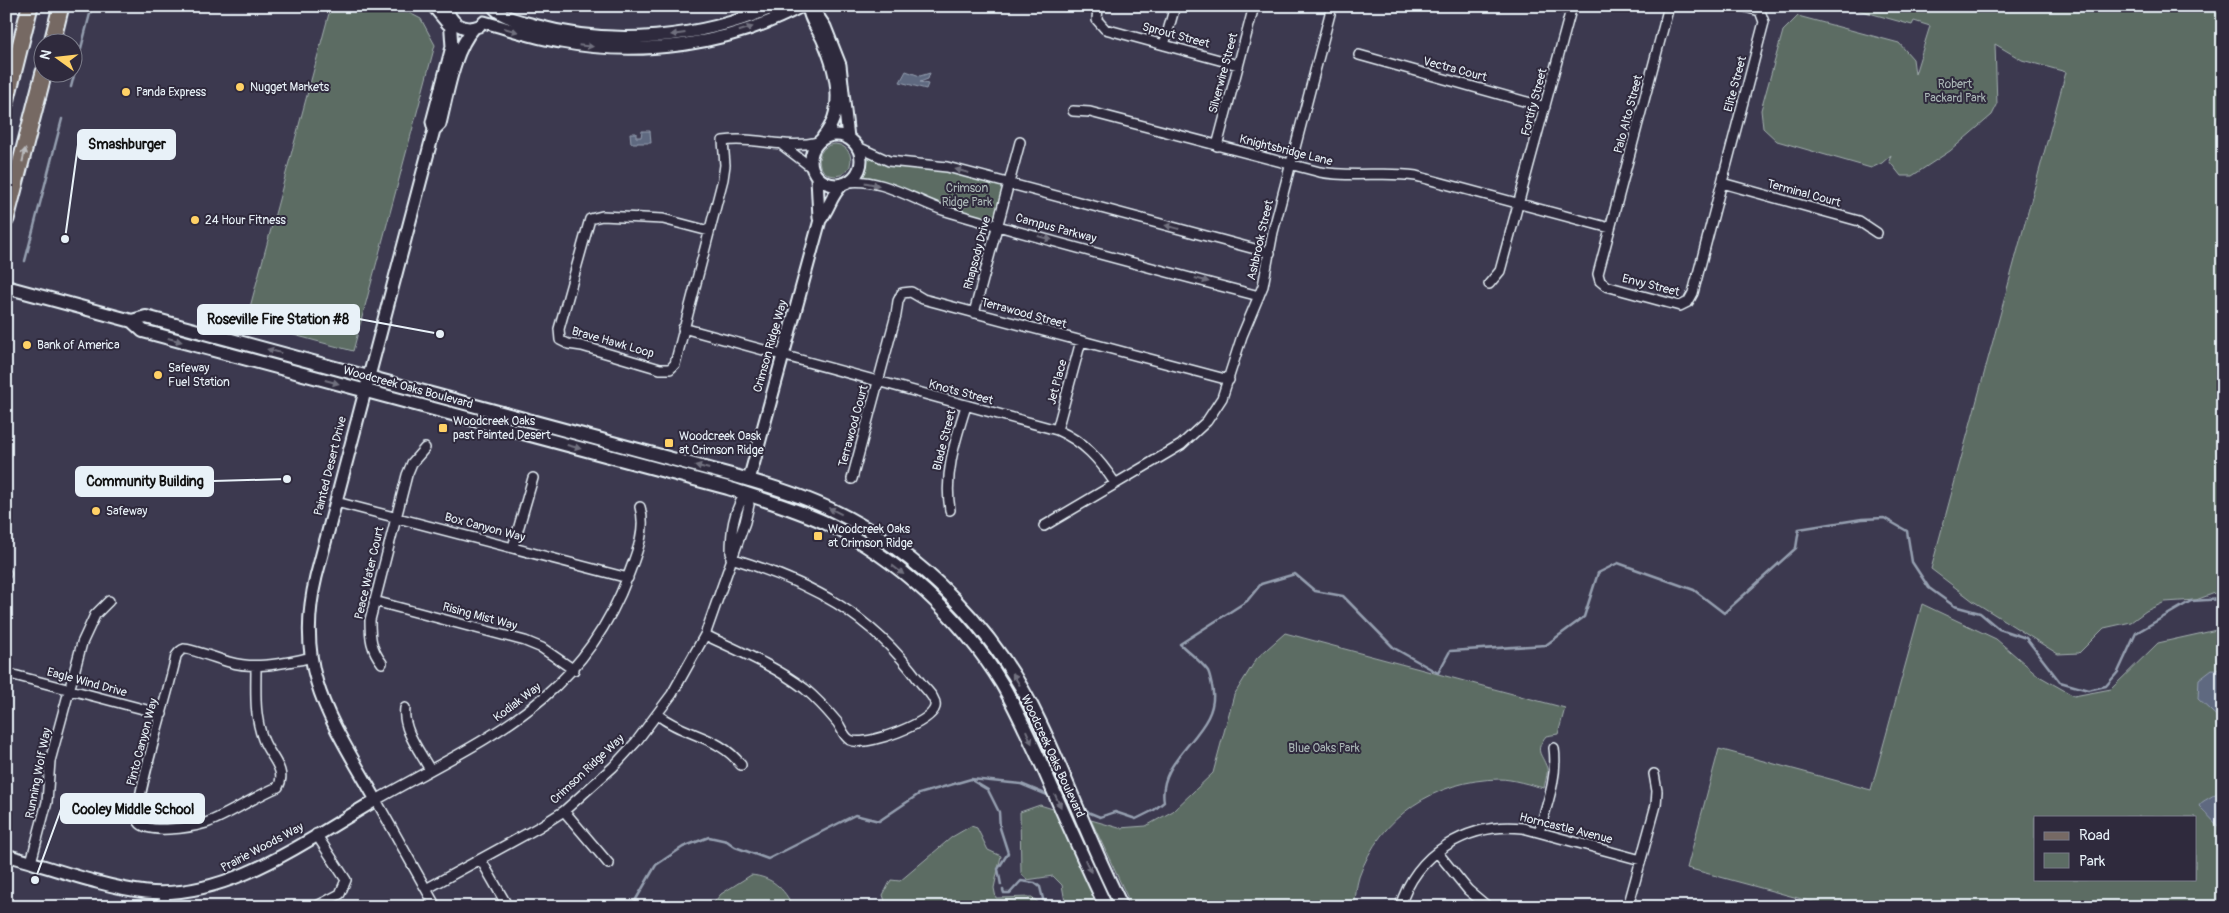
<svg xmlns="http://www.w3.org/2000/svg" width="2229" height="913" viewBox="0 0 2229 913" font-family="Pangolin,sans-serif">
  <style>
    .green { fill: #5c6c64; stroke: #a2aeae; fill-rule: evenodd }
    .water { fill: #5e6980; stroke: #959fb0 }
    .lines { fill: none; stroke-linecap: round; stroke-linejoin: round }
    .stream { stroke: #959fb0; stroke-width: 2.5 }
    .minor-casing { stroke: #e8f1f8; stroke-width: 12 }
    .tertiary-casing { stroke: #e8f1f8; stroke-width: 15 }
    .secondary-casing { stroke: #e8f1f8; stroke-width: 16 }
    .primary-casing { stroke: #e8f1f8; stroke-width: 19 }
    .minor { stroke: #2f2a3d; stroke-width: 9 }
    .tertiary { stroke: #2f2a3d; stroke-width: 11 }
    .secondary { stroke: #2f2a3d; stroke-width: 12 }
    .primary { stroke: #766964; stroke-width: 15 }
    .oneway { fill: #70707e }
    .oneway2 { fill: #babbbd }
    .poi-dot { fill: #ffd166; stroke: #2f2a3d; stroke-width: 2 }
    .labels { text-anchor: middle; stroke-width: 4; stroke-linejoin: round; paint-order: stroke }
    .street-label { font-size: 12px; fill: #e8f1f8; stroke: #2f2a3d }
    .park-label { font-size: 12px; fill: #a9b5b5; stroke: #2f2a3d }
    .poi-label { font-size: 12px; fill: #e8f1f8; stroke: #2f2a3d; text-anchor: start }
    .leader { fill: none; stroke: #e8f1f8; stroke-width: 2 }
    .callout-dot { fill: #e8f1f8; stroke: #2f2a3d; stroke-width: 2 }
    .callout { fill: #e8f1f8; stroke: #e8f1f8; stroke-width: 2 }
    .callout-label { font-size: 14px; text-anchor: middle; font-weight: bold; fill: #111 }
  </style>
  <rect width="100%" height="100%" fill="#3c394f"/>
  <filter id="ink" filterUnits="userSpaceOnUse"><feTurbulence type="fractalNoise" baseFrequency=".02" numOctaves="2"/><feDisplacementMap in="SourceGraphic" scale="10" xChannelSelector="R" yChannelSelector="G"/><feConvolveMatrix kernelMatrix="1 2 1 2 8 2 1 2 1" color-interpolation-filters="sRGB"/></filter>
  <g filter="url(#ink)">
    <path class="green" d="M331,6h65l25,13 14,26 -82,306 -107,-29z
      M1844,6h379v584l-27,10 -31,2 -19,9 -15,11 -27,6 -25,25 -21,1 -85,-53 -42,-32 135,-497 -44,-12 -27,-16 2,61 -5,10 -42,36 -38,25h-11l-12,-15 2,-6 -9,8 -11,5 -94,-27 -14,-13 -2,-18 22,-79 15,-15 101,27 14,16 2,15 15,-48 -16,-5 -2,4z
      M819 160a16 16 0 1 1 32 0a16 16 0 1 1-32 0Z
      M865,155l22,9 51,5 61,15 3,7 -7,26 -5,3 -49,-13 -80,-30z
      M1922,604l74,35 43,37 35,20 37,-7 47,-46 63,-14 2,-6v284h-392l-144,-39 32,-119 152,41zM2035,817h160v62h-160z
      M1285,633l280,75 -7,26 -12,2c-12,16 -5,16 1,32 1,6 -2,14 -3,20 -14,-3 -31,-9 -45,-9 -63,1 -119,37 -140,98 -3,9 -3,20 -5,30h-222l-41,-87 28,8 27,-2 27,-15 40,-38 21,-78 23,-37z
      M1040,805l16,5 44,97h-34l-4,-22 -9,-9 -26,4 -6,-7 -1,-61z
      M971,826l6,2 11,22 13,6 -7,32 2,10 36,-1 11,10h-156l-4,-12 8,-15 9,1 52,-44z
      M751,875c21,2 33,13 42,32h-83l11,-13z"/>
    <path class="water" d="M906,71l14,5 10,-3 -2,6 -8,3 8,2 -2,5 -26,-7z
      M642,131h8l1,12h-20l-1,-10h6v4h5z
      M2212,669l11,1v52l-25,-23 1,-20z
      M2223,786v45l-24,-25c3,-7 16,-8 24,-20z"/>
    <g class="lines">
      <path class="stream" d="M71,87l21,-81
        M25,261l37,-142
        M6,333l4,-16
        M973,781l15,9 11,22 1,16 8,25 -10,16 3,16
        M1083,810l17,7 15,-5 21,7 18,-9 10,-8c-8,-47 59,-70 48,-116 -1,-5 -2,-11 -4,-15 -7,-10 -20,-19 -28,-27l67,-43 14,-17 34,-10 20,17 28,5 51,52 44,25 12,-22 96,-6 38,-28 14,-44 20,-10 76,27 30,23 72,-65 3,-19 63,-10 22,-1 23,13 5,31 17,26 25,18 26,7 19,16 27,9 34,44 28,8 18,-4 12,-14 18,-39 55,-32 32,-2
        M1003,890l1,3h6l11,-12 14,2 5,4 5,20
        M635,907v-6l21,-36 27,-18 26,-10 18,4 8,6 33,12 87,-44 24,6 40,-27 52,-15 50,5 29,12"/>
      <defs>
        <path id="minor" d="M1098,6l-1,14 8,9 133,36
          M1557,6l14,4
          M1669,6l-71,268 2,7 6,5 74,20 8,-4 5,-9 71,-271 -4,-11 -19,-5
          M1164,45l11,-39
          M1359,55l186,52
          M1073,111l17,1 230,60c32,6 64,-1 96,4l194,52
          M782,145l29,22
          M1217,146l37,-140
          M858,147l31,14 58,6 323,86
          M848,182c34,-5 70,21 101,30 103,30 206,57 310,84
          M1722,183l137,38 18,12
          M709,231l-46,-12 -61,-3 -12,3 -31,110 1,11 8,4 14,2 78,23h10l5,-5 48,-185 2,-14 -2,-24c32,-5 63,9 95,1
          M1489,284l11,-13 72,-265
          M974,313l46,-171
          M683,328l374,102c27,12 42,29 58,53
          M1057,430l24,-89
          M852,479l44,-164 2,-14 4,-8 9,-1 12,7 306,81
          M336,502l292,76
          M950,510c-6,-36 5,-69 16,-104
          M1044,526l137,-81 26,-24 15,-23 20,-62 21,-50 10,-54 59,-226
          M513,547l20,-69
          M731,553c0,-21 2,-42 15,-60
          M6,574v-1
          M374,601l151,40 17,7 32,22
          M705,635c34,16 70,31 100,54 12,10 22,21 32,33 5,6 6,14 13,18 10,5 38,-4 48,-8 10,-4 34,-14 37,-25 2,-9 -10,-18 -15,-25 -49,-68 -110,-100 -189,-124
          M382,663c-11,-14 -12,-25 -12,-43l37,-145 5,-12 13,-15
          M256,667c0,24 -2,49 7,72 6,17 25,31 15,48 -25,10 -47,27 -72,36 -13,4 -63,13 -68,-3 -5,-17 33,-135 38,-164 2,-3 4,-6 8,-7 5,-1 37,11 45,13 28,8 53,1 80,-4
          M6,673l156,41
          M405,708c-3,22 15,43 25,62
          M658,715c26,21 62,21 83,50
          M564,811l45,53
          M1539,832c8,-27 19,-56 15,-84
          M1437,852l31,38 20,17
          M481,860l27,47
          M31,862l16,-60 3,-41 32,-118 13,-28 14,-14
          M426,889l113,-62 25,-16 49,-44 23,-25 36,-48 33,-59 40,-113 4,-17 -3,-12
          M164,907l1,-15
          M315,907l25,-13 6,-14 -30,-46
          M436,907l-60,-107c109,-62 204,-97 252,-224 8,-21 19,-46 12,-69
          M1400,907c16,-54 68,-85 123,-79l118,32
          M1628,907l28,-102 1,-14 -3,-17"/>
        <path id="tertiary" d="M433,6l15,18
          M447,6c2,17 16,26 32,20
          M493,6c8,12 28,15 41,19 79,22 166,14 242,-19
          M808,6c1,12 9,22 14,32 14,31 25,71 1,99
          M811,6l14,21 15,38 8,73
          M484,22c26,7 51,16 77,20 80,15 169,3 241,-36
          M434,130l6,-6c7,-28 14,-75 34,-96
          M811 160a25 25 0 1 1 50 0a25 25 0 1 1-50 0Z
          M817,178l2,40
          M749,480l71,-260c9,-11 11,-25 22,-35
          M6,855c44,12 96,32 140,37 83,8 162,-53 230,-92 -44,-79 -83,-128 -60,-223l118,-447 -2,-8 20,-75 -2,-30"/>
        <path id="secondary" d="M6,287l126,34 11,10 585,157c34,11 68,21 100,36 69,34 134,94 174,160 15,26 27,54 40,81 21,48 42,95 64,142
          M132,321l14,-4 589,159c33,9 66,19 97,34 90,43 166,123 208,213 29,60 51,124 82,184"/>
        <path id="primary" d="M52,42l9,-36
          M6,102l24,-96
          M6,219l38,-147"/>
      </defs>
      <use href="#minor" class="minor-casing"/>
      <use href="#tertiary" class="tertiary-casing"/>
      <use href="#secondary" class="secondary-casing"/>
      <use href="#primary" class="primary-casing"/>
      <use href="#minor" class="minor"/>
      <use href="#tertiary" class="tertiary"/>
      <use href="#secondary" class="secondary"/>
      <use href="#primary" class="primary"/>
    </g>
    <defs><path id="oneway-solid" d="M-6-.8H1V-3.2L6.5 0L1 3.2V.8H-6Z" transform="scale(1.25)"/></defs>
    <g class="oneway">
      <use href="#oneway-solid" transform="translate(746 29) rotate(-18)"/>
      <use href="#oneway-solid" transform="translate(511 30) rotate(16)"/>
      <use href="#oneway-solid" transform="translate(678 34) rotate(173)"/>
      <use href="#oneway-solid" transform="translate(586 46) rotate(6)"/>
      <use href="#oneway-solid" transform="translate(962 171) rotate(-165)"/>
      <use href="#oneway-solid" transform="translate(872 184) rotate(12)"/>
      <use href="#oneway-solid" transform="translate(1172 227) rotate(-165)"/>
      <use href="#oneway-solid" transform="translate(1045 238) rotate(15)"/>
      <use href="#oneway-solid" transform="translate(1202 280) rotate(15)"/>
      <use href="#oneway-solid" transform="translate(175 340) rotate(15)"/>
      <use href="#oneway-solid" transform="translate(274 351) rotate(-165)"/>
      <use href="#oneway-solid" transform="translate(332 382) rotate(15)"/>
      <use href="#oneway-solid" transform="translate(574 447) rotate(15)"/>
      <use href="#oneway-solid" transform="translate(702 467) rotate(-165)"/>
      <use href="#oneway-solid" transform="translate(835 511) rotate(-154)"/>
      <use href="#oneway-solid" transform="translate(898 570) rotate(38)"/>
      <use href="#oneway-solid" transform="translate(1016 679) rotate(-121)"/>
      <use href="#oneway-solid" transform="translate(1029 737) rotate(66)"/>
      <use href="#oneway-solid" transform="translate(1058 801) rotate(65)"/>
      <use href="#oneway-solid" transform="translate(1088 866) rotate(65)"/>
    </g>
    <use class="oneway2" href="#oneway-solid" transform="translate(24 155) rotate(-77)"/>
  </g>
  <g class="poi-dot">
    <circle cx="240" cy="87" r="5"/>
    <circle cx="126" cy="92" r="5"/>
    <circle cx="195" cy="220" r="5"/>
    <circle cx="27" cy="345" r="5"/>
    <circle cx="158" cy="375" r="5"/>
    <rect x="438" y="423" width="10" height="10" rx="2.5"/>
    <rect x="664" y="438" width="10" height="10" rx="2.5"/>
    <circle cx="96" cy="511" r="5"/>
    <rect x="813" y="531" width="10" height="10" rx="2.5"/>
  </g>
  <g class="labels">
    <g class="street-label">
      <text transform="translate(1176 35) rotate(15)" y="4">Sprout Street</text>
      <text transform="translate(1455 69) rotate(15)" y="4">Vectra Court</text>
      <text transform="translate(1223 73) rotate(-75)" y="4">Silverwire Street</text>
      <text transform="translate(1735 84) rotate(-75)" y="4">Elite Street</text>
      <text transform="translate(1534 102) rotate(-75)" y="4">Fortify Street</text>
      <text transform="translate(1628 114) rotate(-75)" y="4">Palo Alto Street</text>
      <text transform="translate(1286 150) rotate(14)" y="4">Knightsbridge Lane</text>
      <text transform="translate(1804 193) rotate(15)" y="4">Terminal Court</text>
      <text transform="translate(1056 228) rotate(15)" y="4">Campus Parkway</text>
      <text transform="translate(1260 240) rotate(-77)" y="4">Ashbrook Street</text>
      <text transform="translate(977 253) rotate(-75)" y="4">Rhapsody Drive</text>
      <text transform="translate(1651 285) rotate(14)" y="4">Envy Street</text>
      <text transform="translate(1024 313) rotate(15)" y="4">Terrawood Street</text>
      <text transform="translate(613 342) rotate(16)" y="4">Brave Hawk Loop</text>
      <text transform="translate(770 346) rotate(-74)" y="4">Crimson Ridge Way</text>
      <text transform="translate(1057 382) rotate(-75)" y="4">Jet Place</text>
      <text transform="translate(408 387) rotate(15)" y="4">Woodcreek Oaks Boulevard</text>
      <text transform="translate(961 392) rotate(15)" y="4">Knots Street</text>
      <text transform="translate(853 426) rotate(-75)" y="4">Terrawood Court</text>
      <text transform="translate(944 440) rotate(-76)" y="4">Blade Street</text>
      <text transform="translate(330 466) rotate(-76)" y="4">Painted Desert Drive</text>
      <text transform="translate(485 527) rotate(15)" y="4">Box Canyon Way</text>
      <text transform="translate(369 573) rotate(-77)" y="4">Peace Water Court</text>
      <text transform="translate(480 616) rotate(15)" y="4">Rising Mist Way</text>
      <text transform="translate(87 682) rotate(15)" y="4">Eagle Wind Drive</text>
      <text transform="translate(517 702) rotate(-37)" y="4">Kodiak Way</text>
      <text transform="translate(142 742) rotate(-75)" y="4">Pinto Canyon Way</text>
      <text transform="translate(1053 756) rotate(65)" y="4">Woodcreek Oaks Boulevard</text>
      <text transform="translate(587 769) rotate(-43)" y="4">Crimson Ridge Way</text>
      <text transform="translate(38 773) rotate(-79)" y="4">Running Wolf Way</text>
      <text transform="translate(1566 828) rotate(14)" y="4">Horncastle Avenue</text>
      <text transform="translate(262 847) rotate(-28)" y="4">Prairie Woods Way</text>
    </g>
    <g class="park-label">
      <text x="1955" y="88">Robert<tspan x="1955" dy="14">Packard Park</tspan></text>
      <text x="967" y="192">Crimson<tspan x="967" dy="14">Ridge Park</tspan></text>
      <text x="1324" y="752">Blue Oaks Park</text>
    </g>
    <g class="poi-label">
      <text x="250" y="91">Nugget Markets</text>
      <text x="136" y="96">Panda Express</text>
      <text x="205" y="224">24 Hour Fitness</text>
      <text x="37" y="349">Bank of America</text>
      <text x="168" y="372">Safeway<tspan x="168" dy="14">Fuel Station</tspan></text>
      <text x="453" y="425">Woodcreek Oaks<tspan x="453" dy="14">past Painted Desert</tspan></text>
      <text x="679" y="440">Woodcreek Oask<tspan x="679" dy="14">at Crimson Ridge</tspan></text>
      <text x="106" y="515">Safeway</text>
      <text x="828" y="533">Woodcreek Oaks<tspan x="828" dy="14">at Crimson Ridge</tspan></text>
    </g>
  </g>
  <path class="leader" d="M65 239L78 145M440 334L359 319M287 479L213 481M35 880L61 809"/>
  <g class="callout-dot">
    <circle cx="65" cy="239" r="5"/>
    <circle cx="440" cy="334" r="5"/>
    <circle cx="287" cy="479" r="5"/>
    <circle cx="35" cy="880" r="5"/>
  </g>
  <g class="callout">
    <rect x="78" y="130" width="97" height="29" rx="5"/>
    <rect x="198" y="305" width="161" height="29" rx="5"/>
    <rect x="76" y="467" width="137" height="29" rx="5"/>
    <rect x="61" y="794" width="143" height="29" rx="5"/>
  </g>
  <g class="callout-label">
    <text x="127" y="149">Smashburger</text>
    <text x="278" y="324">Roseville Fire Station #8</text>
    <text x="145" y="486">Community Building</text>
    <text x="133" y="814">Cooley Middle School</text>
  </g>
  <rect width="2229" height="913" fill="none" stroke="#2f2a3d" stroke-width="25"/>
  <rect x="12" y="12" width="2204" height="888" fill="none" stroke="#e8f1f8" stroke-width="2" filter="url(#ink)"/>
  <rect x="2034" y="816" width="162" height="65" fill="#2f2a3d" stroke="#797a88"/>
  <rect x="2044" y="832" width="25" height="8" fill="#766964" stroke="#797a88"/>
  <text x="2079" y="840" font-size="15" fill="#e8f1f8">Road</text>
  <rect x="2044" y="853" width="25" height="15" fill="#5c6c64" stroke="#797a88"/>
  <text x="2079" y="866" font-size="15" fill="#e8f1f8">Park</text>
  <g transform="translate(58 58) rotate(285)"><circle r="24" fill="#2f2a3d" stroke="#797a88"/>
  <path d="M0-4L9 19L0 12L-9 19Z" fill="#ffd166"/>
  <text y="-8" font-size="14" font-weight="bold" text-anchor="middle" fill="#e8f1f8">N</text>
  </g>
</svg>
